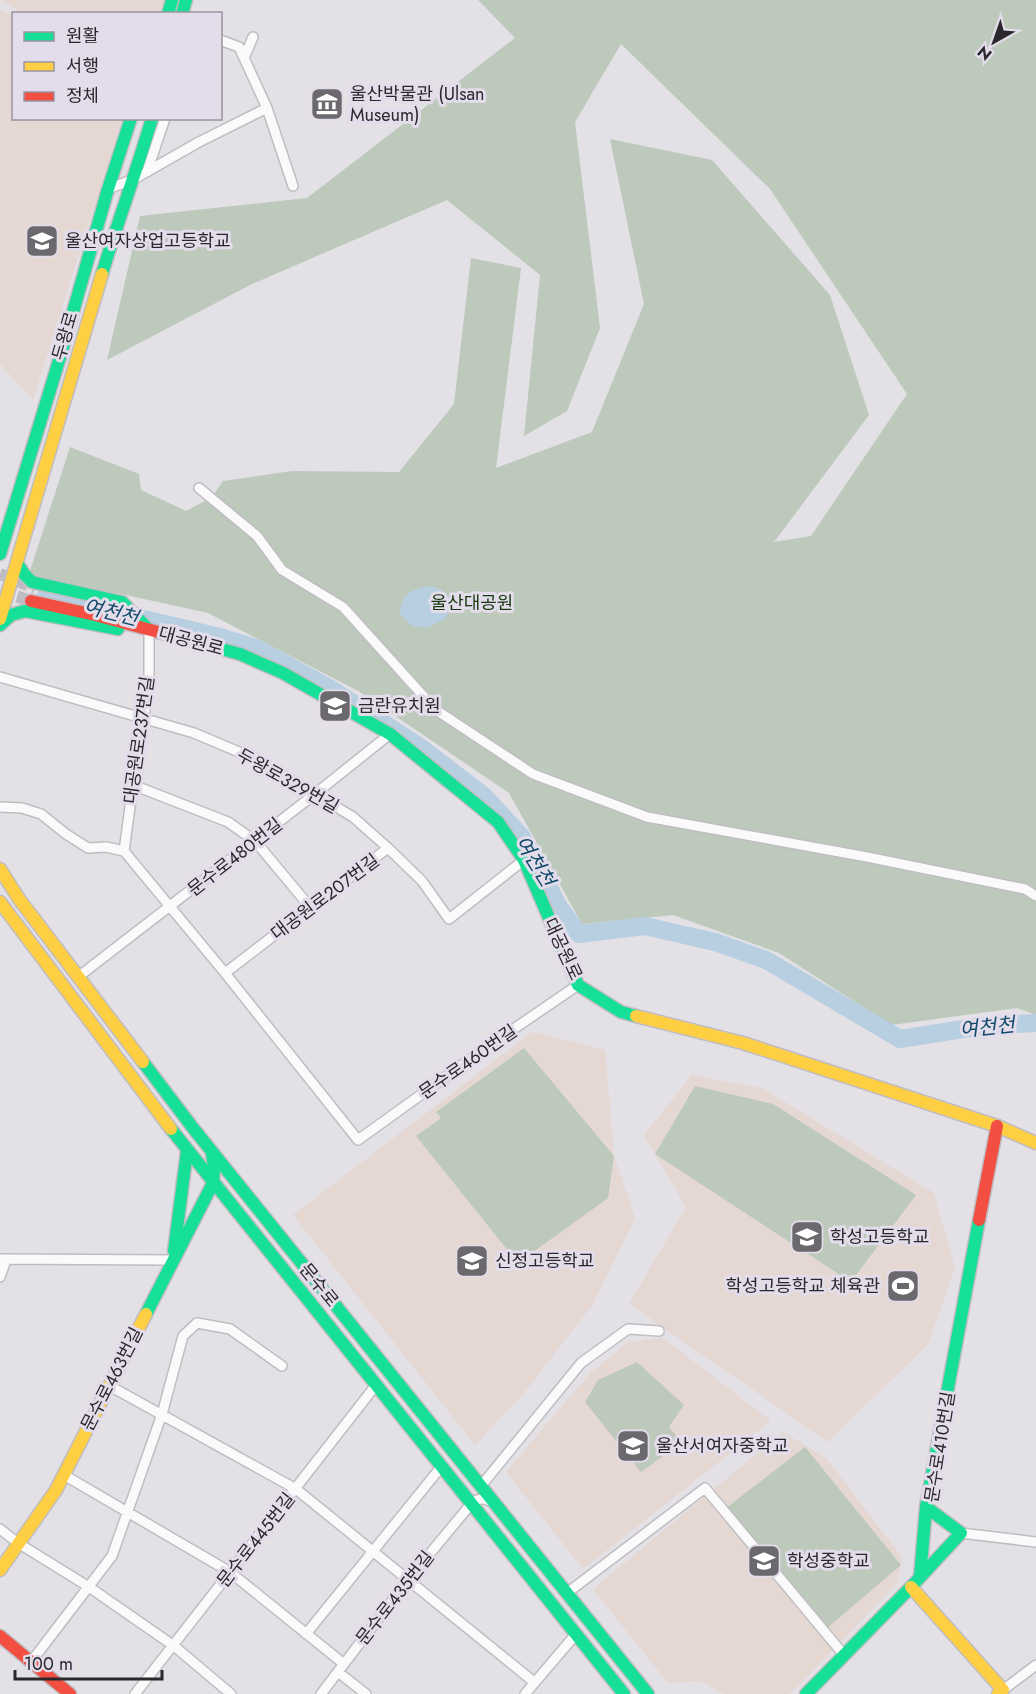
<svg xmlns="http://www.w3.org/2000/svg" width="1036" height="1694" viewBox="0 0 1036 1694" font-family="Jost,'Noto Sans KR',sans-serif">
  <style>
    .education { fill: #e5d8d3 }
    .green { fill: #bcc9bb }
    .water { fill: #b8cee1 }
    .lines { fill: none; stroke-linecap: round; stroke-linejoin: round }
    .river { stroke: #b8cee1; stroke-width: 18 }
    .secondary-tunnel { stroke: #bebbc1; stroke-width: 12; stroke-dasharray: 12 6; stroke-linecap: butt }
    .street-casing { stroke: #bfbdc2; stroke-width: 12 }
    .fast-casing { stroke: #bfbdc2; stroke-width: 15 }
    .slow-casing { stroke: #bfbdc2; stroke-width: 15 }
    .jam-casing { stroke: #bfbdc2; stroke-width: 15 }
    .street { stroke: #fbfafb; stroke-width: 9 }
    .fast { stroke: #16e098; stroke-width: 12 }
    .slow { stroke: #ffcf43; stroke-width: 12 }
    .jam { stroke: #f24e42; stroke-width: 12 }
    .labels { text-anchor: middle; stroke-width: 6; stroke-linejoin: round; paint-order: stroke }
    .poi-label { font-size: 18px; fill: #2b282d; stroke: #e3dcea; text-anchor: start }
    .street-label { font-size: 18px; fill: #2b282d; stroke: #e3dcea }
    .park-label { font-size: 18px; fill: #16390e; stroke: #e3dcea }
    .water-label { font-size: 20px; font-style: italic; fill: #104a6b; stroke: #e3dcea }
  </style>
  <rect width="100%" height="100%" fill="#e3e0e6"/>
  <path class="education" d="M1,0h170l-3,14 -145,-1z
    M0,9l13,7 1,102 108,1 -89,281 -33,-36z
    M532,1032l73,18 9,106 21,62 -42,86 -69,89 -49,52 -182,-230z
    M692,1075l70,13 172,105 21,75 -27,76 -100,98 -199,-138 57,-97 -42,-72z
    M663,1338l108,83 -188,148 -77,-97 84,-99 38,-31z
    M783,1432l44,27 75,98 -5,27 -107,110h-67l-23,-13 -32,2 -75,-94z"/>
  <path class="green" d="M478,0h558v1015l-19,-7 -126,17 -112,-72 -106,-38 -91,9 -73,-131 -149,-101 -152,-79 -179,-39 41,-127 69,27 2,16 45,21 26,-14 11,-16 69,-10 107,1 55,-68 17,-146 50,10 -25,200 96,-36 52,-128 -34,-165 102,21 118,135 39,120 -95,127 37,-6 96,-142 -137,-205 -149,-145 -46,78 25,206 -33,83 -43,25 16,-161 -93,-75 -195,84 -145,76 33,-144 167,-18 208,-160z
    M524,1048l90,108 -6,42 -90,65 -102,-127 25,-18 -5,-6z
    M695,1086l78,18 143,91 -65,87 -196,-128z
    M637,1362l47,43 -15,22 13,15 -41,30 -56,-70 13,-22z
    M805,1447l96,118 -75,64 -100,-121z"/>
  <path class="water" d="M430,586l10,3 10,9v12l-4,8 -19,10 -15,-2 -12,-12c2,-22 11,-24 30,-28z"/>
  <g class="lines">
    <path class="river" d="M46,596l174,41 36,11 75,41 89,58 64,49 38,41 37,70 20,27 66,-8 70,16 51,18 134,79 82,-13 54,-3"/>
    <path class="secondary-tunnel" d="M0,574l35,14
      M0,591l31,10"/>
    <defs>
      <path id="street" d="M244,58l9,-21
        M267,108l26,78
        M147,172l18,-54
        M108,189l26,-10 65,-37 68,-34 -28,-61 -19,-7
        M199,488l58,48 25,34 61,37 93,103 97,64 114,43 220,40 158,32 11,7
        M0,677l194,56 64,27 95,57 35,31 34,33 27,38 75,-59
        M133,785l95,37 27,19 55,66
        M0,807l22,1 19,6 25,20 22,14 18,-1 18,4 101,122 133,167 125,-90 95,-65
        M124,851l9,-66 11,-66 5,-43v-47
        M225,973l163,-125
        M78,977l237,-183 75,-60
        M0,1259l173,1
        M0,1277l6,-17
        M108,1385l188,104 238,193
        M64,1475l166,97 114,92
        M481,1486l100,-123 47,-34 31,2
        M0,1529l18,14 71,44 85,59 57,48
        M961,1533l75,9
        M567,1593l138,-105 139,167
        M306,1634l135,-167
        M31,1662l81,-106 50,-142 21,-78 14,-13 33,6 52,37
        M338,1672l28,22
        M1003,1690l33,-25
        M135,1694l241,-309
        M321,1694l87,-114 63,-76c8,-7 14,-6 23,-1
        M525,1694l51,-60"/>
      <path id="fast" d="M168,14l4,-14
        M182,14l4,-14
        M102,274c16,-53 35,-104 50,-156
        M0,554l61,-200 47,-165 23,-71
        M17,563l7,11 8,8 90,20 26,27
        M0,625l11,-10 14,-4 93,18
        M188,640l52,14 43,19 107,61 108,88 26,38 54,125 43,27 15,4
        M143,1062l50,66 455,566
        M171,1129l453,565
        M174,1251l13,-100
        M146,1314l67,-131 1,-15 -2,-15
        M920,1577l6,-70
        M806,1694l105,-107 50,-54 -35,-26 53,-287"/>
      <path id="slow" d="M0,619l102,-345
        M0,869l19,30 124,163
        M0,902l171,227
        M636,1016l107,27 254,83 39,17
        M0,1570l56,-80 90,-176
        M911,1587l92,103 -5,4"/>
      <path id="jam" d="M31,601l64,14 93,25
        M979,1220l18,-94
        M0,1636l70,58"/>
    </defs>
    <use href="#street" class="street-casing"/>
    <use href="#fast" class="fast-casing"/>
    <use href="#slow" class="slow-casing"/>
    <use href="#jam" class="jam-casing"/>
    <use href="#street" class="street"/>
    <use href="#fast" class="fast"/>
    <use href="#slow" class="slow"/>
    <use href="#jam" class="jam"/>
  </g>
  <defs>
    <symbol id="museum-square" viewBox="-11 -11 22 22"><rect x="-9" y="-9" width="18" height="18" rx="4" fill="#6b686e" stroke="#e3dcea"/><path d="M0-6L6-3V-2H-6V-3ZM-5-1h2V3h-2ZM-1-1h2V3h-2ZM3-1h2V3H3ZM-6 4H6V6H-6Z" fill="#fff"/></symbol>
    <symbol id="school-square" viewBox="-11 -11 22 22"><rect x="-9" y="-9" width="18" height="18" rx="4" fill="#6b686e" stroke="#e3dcea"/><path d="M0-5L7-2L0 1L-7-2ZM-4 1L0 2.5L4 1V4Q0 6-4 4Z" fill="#fff"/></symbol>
    <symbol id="stadium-square" viewBox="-11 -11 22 22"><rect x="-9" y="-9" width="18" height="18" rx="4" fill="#6b686e" stroke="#e3dcea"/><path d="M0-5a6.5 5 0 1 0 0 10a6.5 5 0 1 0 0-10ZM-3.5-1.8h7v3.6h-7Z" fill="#fff"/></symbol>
  </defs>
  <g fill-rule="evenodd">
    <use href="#museum-square" x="308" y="85" width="38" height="38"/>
    <use href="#school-square" x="23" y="222" width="38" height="38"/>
    <use href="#school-square" x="316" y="687" width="38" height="38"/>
    <use href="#school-square" x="788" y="1218" width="38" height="38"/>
    <use href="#school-square" x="453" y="1242" width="38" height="38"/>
    <use href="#stadium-square" x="884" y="1267" width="38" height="38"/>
    <use href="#school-square" x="614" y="1427" width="38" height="38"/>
    <use href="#school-square" x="745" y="1542" width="38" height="38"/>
  </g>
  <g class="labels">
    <g class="poi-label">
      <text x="350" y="100">울산박물관 (Ulsan<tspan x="350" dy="21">Museum)</tspan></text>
      <text x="65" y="247">울산여자상업고등학교</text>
      <text x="358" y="712">금란유치원</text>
      <text x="830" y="1243">학성고등학교</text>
      <text x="495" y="1267">신정고등학교</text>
      <text x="880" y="1292" text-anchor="end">학성고등학교 체육관</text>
      <text x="656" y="1452">울산서여자중학교</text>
      <text x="787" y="1567">학성중학교</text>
    </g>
    <g class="street-label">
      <text transform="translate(65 336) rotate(-74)" y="6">두왕로</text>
      <text transform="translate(191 641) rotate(15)" y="6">대공원로</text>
      <text transform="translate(139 740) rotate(-82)" y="6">대공원로237번길</text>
      <text transform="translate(288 781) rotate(29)" y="6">두왕로329번길</text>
      <text transform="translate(235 857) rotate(-38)" y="6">문수로480번길</text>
      <text transform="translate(325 897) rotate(-37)" y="6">대공원로207번길</text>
      <text transform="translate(563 949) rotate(65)" y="6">대공원로</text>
      <text transform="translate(468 1062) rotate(-35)" y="6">문수로460번길</text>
      <text transform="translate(319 1285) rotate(51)" y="6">문수로</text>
      <text transform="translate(112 1379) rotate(-63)" y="6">문수로463번길</text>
      <text transform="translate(940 1447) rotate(-81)" y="6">문수로410번길</text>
      <text transform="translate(256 1540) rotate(-52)" y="6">문수로445번길</text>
      <text transform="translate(395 1598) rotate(-52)" y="6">문수로435번길</text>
    </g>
    <g class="park-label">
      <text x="472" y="609">울산대공원</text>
    </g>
    <g class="water-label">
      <text transform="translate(111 612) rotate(14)" y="7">여천천</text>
      <text transform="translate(535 861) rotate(58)" y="7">여천천</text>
      <text transform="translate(987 1027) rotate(-6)" y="7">여천천</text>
    </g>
  </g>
  <rect x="12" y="12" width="210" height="108" fill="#e3dcea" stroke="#99949e" stroke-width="1.5"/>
  <rect x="24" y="32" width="30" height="9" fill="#16e098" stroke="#99949e" stroke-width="1.5"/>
  <text x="66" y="42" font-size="18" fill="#2b282d">원활</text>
  <rect x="24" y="62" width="30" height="9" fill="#ffcf43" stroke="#99949e" stroke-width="1.5"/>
  <text x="66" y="72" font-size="18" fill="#2b282d">서행</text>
  <rect x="24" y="92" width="30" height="9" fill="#f24e42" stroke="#99949e" stroke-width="1.5"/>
  <text x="66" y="102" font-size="18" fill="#2b282d">정체</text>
  <g transform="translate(994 42) rotate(220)" stroke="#e3dcea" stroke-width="4.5" paint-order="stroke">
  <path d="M0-4.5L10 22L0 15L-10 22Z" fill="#2b282d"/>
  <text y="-9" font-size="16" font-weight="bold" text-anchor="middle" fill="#2b282d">N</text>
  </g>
  <path d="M15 1670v9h147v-9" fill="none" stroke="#2b282d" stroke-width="3"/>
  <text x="24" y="1670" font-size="18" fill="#2b282d" stroke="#e3dcea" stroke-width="4.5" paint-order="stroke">100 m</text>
</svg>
